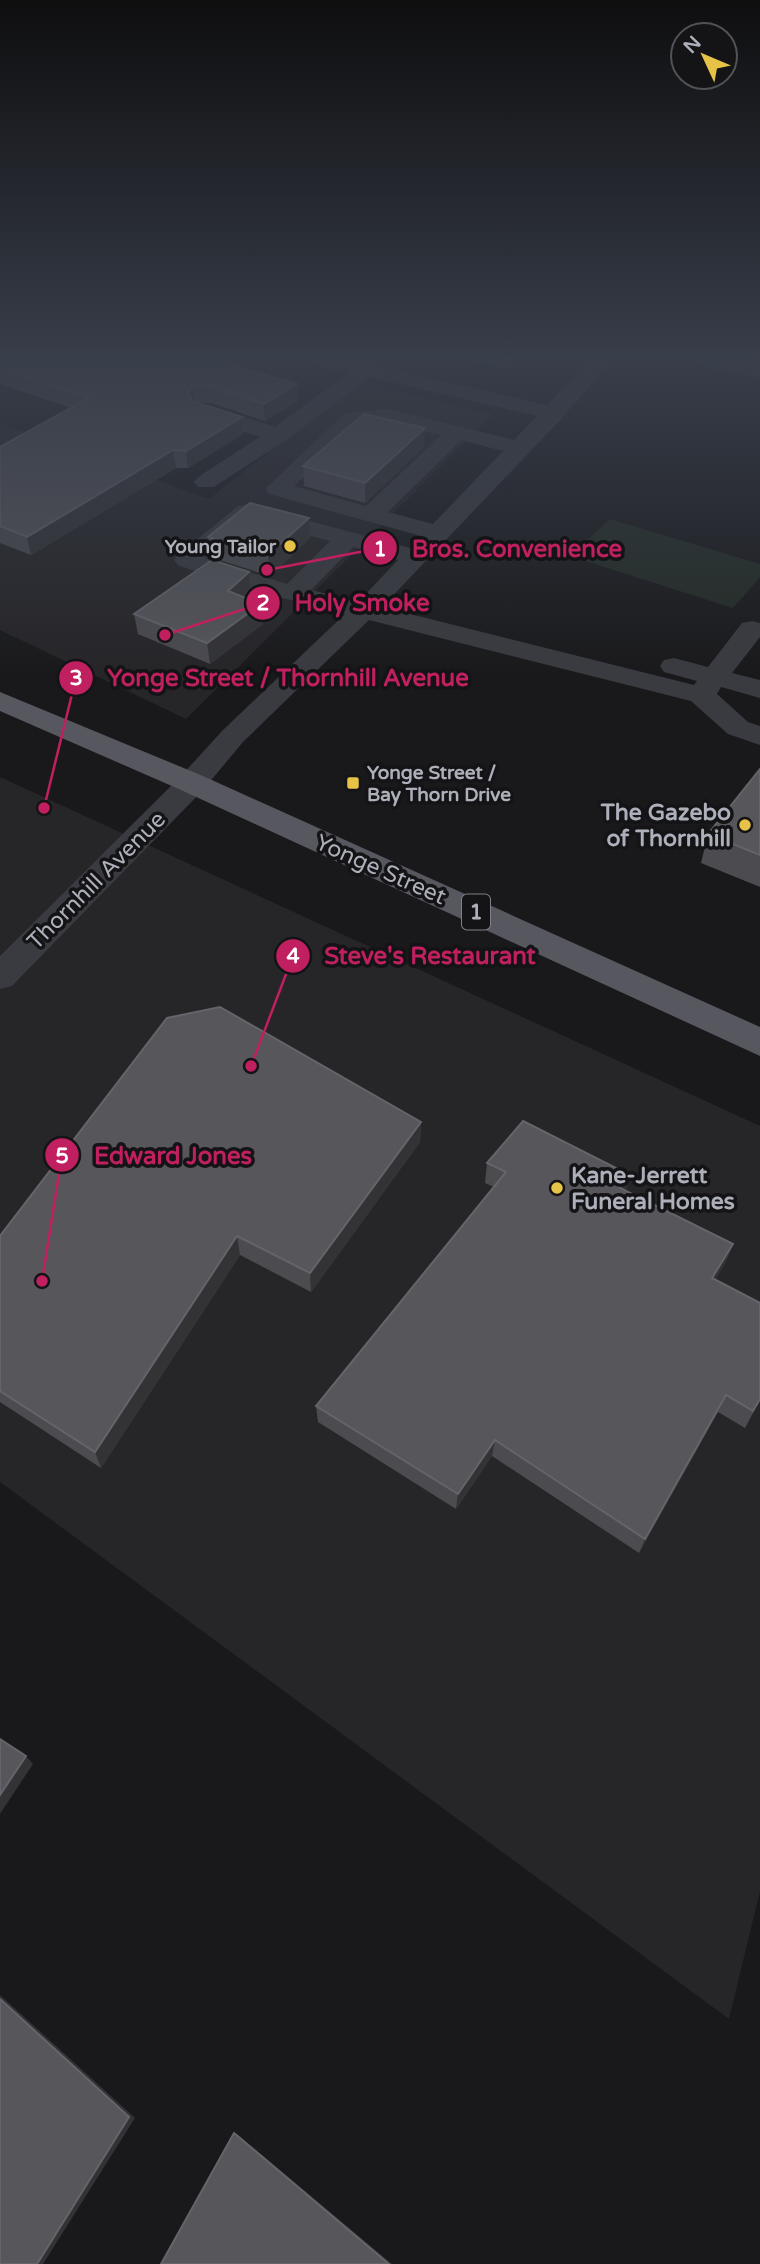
<svg xmlns="http://www.w3.org/2000/svg" width="760" height="2264" viewBox="0 0 760 2264" font-family="'Varela Round',sans-serif">
  <style>
    .built { fill: #262528 }
    .green { fill: #232b25 }
    .lines { fill: none; stroke-linecap: round; stroke-linejoin: round }
    .minor { fill: #3a3b40; fill-rule: evenodd }
    .major { fill: #57585f; fill-rule: evenodd }
    .wall { fill: #4b4b50 }
    .shaded-wall { fill: #333336 }
    .building { fill: #56565b; stroke: #64646a; stroke-width: 2 }
    .poi-dot { fill: #e6c246; stroke: #141416; stroke-width: 2.5 }
    .labels { text-anchor: middle; stroke-width: 7; stroke-linejoin: round; paint-order: stroke }
    .far-poi-label { font-size: 19px; font-weight: bold; fill: #adafba; stroke: #141416; text-anchor: end }
    .shield { fill: #141416; stroke: #7f8089; stroke-width: 2 }
    .shield-label { font-size: 21px; font-weight: bold; fill: #adafba }
    .poi-label { font-size: 23px; font-weight: bold; fill: #adafba; stroke: #141416; text-anchor: end }
    .street-label { font-size: 23px; fill: #adafba; stroke: #141416 }
    .leader { fill: none; stroke: #c12060; stroke-width: 2.5 }
    .callout-dot { fill: #c12060; stroke: #141416; stroke-width: 2.5 }
    .mark-label { font-size: 21px; text-anchor: middle; font-weight: bold; fill: #fff }
    .callout-label { font-size: 24px; text-anchor: middle; font-weight: bold; fill: #c12060; stroke: #141416; stroke-width: 7; stroke-linejoin: round; paint-order: stroke }
  </style>
  <rect width="100%" height="100%" fill="#19191b"/>
  <path class="built" d="M357,383l136,31 -307,305 -186,-89v-207l209,76z
    M0,777l760,349v765l-31,128 -729,-537z"/>
  <path class="green" d="M610,519l150,45v13l-27,31 -163,-52z"/>
  <g class="lines">
    <path class="minor" d="M313,360h37l197,45 43,-45h22l-50,58 -180,189 312,78 3,-4 -33,-9 -4,-6 4,-6 10,-2 34,9 34,-44 10,-2 8,2v14l-28,36 28,7v18l-39,-11 -4,7 31,28 12,4v19l-32,-11 -37,-33 -322,-81 -126,122 -40,48 -191,196 -12,3v-33l181,-180 42,-46 122,-116 -106,-27 -61,-22 -4,-5 4,-5 60,-49 9,-2 163,44 11,-12 -152,-42 -4,-5 79,-75 8,-2 37,-3 125,31 23,-24 -167,-39 -84,63 -72,47h-16l-4,-5 4,-5 62,-40 -65,-21 -3,-5 3,-5h16l64,21 75,-55 -34,-8zM389,423l52,12 -75,71 -72,-20 64,-61zM461,440l42,11 -70,73 -45,-12zM251,520l79,21 -43,43 -82,-26zM353,547l45,13 -40,42 -47,-12z
      M693,360h40l27,6v12l-64,-14z"/>
    <path class="major" d="M0,692l203,84 557,251v29l-579,-266 -181,-79z"/>
  </g>
  <path class="wall" d="M0,360h215l82,41 -32,20 -53,-18h-12l42,14 1,17 -55,34h-12l-145,87 -31,-12v-96l71,-39 -71,-24z
    M471,360h44l-8,8z
    M424,447l-59,56 -61,-17 -1,-20z
    M309,518l1,20 -40,38 -60,-19 -2,-20z
    M251,593l-5,5 15,6 2,20 -53,40 -72,-30 -4,-20z
    M760,769v118l-59,-24 7,-29z
    M421,1122l-1,20 -109,150 -71,-37 -139,213 -101,-66v-166z
    M487,1163l139,28 107,53 -8,19 -10,17 45,23v97l-15,28 -27,-16 -79,141 -147,-97 -36,53 -138,-87 -2,-16 178,-219 -9,-4z"/>
  <path class="shaded-wall" d="M508,360h7l-8,8z
    M297,384v17l-32,20 -1,-17z
    M193,386l2,17 -5,7 -2,-18z
    M242,417l1,17 -55,34 -2,-17z
    M425,428l-1,19 -59,56v-20z
    M173,450l3,18 -145,87 -4,-18z
    M309,518l1,20 -40,38 -2,-21z
    M249,572l2,21 -21,19 -2,-21z
    M261,604l2,20 -53,40 -3,-21z
    M421,1122l-1,20 -109,150 -1,-19z
    M630,1175l-5,20 -5,-7z
    M237,1236l3,19 -139,213 -6,-16z
    M733,1244l-8,19 -20,34 7,-19z
    M726,1395l-8,17 -79,141 6,-14z
    M495,1440l-3,16 -36,53 2,-15z
    M26,1756l7,8 -33,50v-19z
    M0,1995l135,123 -92,146h-6z
    M234,2133l3,1 155,130h-3z"/>
  <path class="building" d="M0,360h215l82,24 -33,20 -54,-18h-17l-5,6 4,9 50,16 -56,34 -13,-1 -146,87 -27,-11v-79l89,-49 -89,-30z
    M364,414l61,14 -60,55 -62,-17z
    M250,503l59,15 -41,37 -60,-18z
    M212,560l37,12 -21,19 33,13 -54,39 -73,-29z
    M760,769v86l-52,-21z
    M220,1007l201,115 -111,151 -73,-37 -142,216 -95,-61v-155l167,-218z
    M523,1121l107,54 -10,13 113,56 -21,34 48,25v96l-7,12 -27,-16 -81,144 -150,-99 -37,54 -142,-88 190,-234 -19,-9z
    M0,1739l26,17 -26,39z
    M0,1999l129,118 -92,147h-37z
    M234,2133l155,131h-228z"/>
  <linearGradient id="sky" x2="0" y2="1"><stop stop-color="#0e0e0f"/><stop offset="0.53" stop-color="#383e4a"/><stop offset="1" stop-color="#383e4a" stop-opacity="0"/></linearGradient>
  <rect width="760" height="677" fill="url(#sky)"/>
  <g class="poi-dot">
    <circle cx="290" cy="546" r="7"/>
    <rect x="346" y="776" width="14" height="14" rx="3.5"/>
    <circle cx="745" cy="825" r="7"/>
    <circle cx="557" cy="1188" r="7"/>
  </g>
  <g class="labels">
    <g class="far-poi-label">
      <text x="276" y="553">Young Tailor</text>
      <text x="367" y="779" text-anchor="start">Yonge Street /<tspan x="367" dy="22">Bay Thorn Drive</tspan></text>
    </g>
    <rect class="shield" x="462" y="894.5" width="28" height="35" rx="5"/>
    <g class="shield-label">
      <text x="476" y="919">1</text>
    </g>
    <g class="poi-label">
      <text x="731" y="820">The Gazebo<tspan x="731" dy="26">of Thornhill</tspan></text>
      <text x="571" y="1183" text-anchor="start">Kane-Jerrett<tspan x="571" dy="26">Funeral Homes</tspan></text>
    </g>
    <g class="street-label">
      <text transform="translate(381 869) rotate(24)" y="8">Yonge Street</text>
      <text transform="translate(96 880) rotate(-45)" y="8">Thornhill Avenue</text>
    </g>
  </g>
  <path class="leader" d="M267 570L380 548M165 635L263 603M44 808L76 678M251 1066L293 956M42 1281L62 1155"/>
  <g class="callout-dot">
    <circle cx="267" cy="570" r="7"/>
    <circle cx="165" cy="635" r="7"/>
    <circle cx="44" cy="808" r="7"/>
    <circle cx="251" cy="1066" r="7"/>
    <circle cx="42" cy="1281" r="7"/>
    <circle cx="380" cy="548" r="18"/>
    <circle cx="263" cy="603" r="18"/>
    <circle cx="76" cy="678" r="18"/>
    <circle cx="293" cy="956" r="18"/>
    <circle cx="62" cy="1155" r="18"/>
  </g>
  <g class="mark-label">
    <text x="380" y="556">1</text>
    <text x="263" y="610">2</text>
    <text x="76" y="685">3</text>
    <text x="293" y="963">4</text>
    <text x="62" y="1163">5</text>
  </g>
  <g class="callout-label">
    <text x="517" y="557">Bros. Convenience</text>
    <text x="362" y="611">Holy Smoke</text>
    <text x="288" y="686">Yonge Street / Thornhill Avenue</text>
    <text x="430" y="964">Steve's Restaurant</text>
    <text x="173" y="1164">Edward Jones</text>
  </g>
  <g transform="translate(704 56) rotate(314)"><circle r="33" fill="#141416" stroke="#515258" stroke-width="2"/>
  <path d="M0-5L12 26L0 18L-12 26Z" fill="#e6c246"/>
  <text y="-10" font-size="19" font-weight="bold" text-anchor="middle" fill="#adafba">N</text>
  </g>
</svg>
